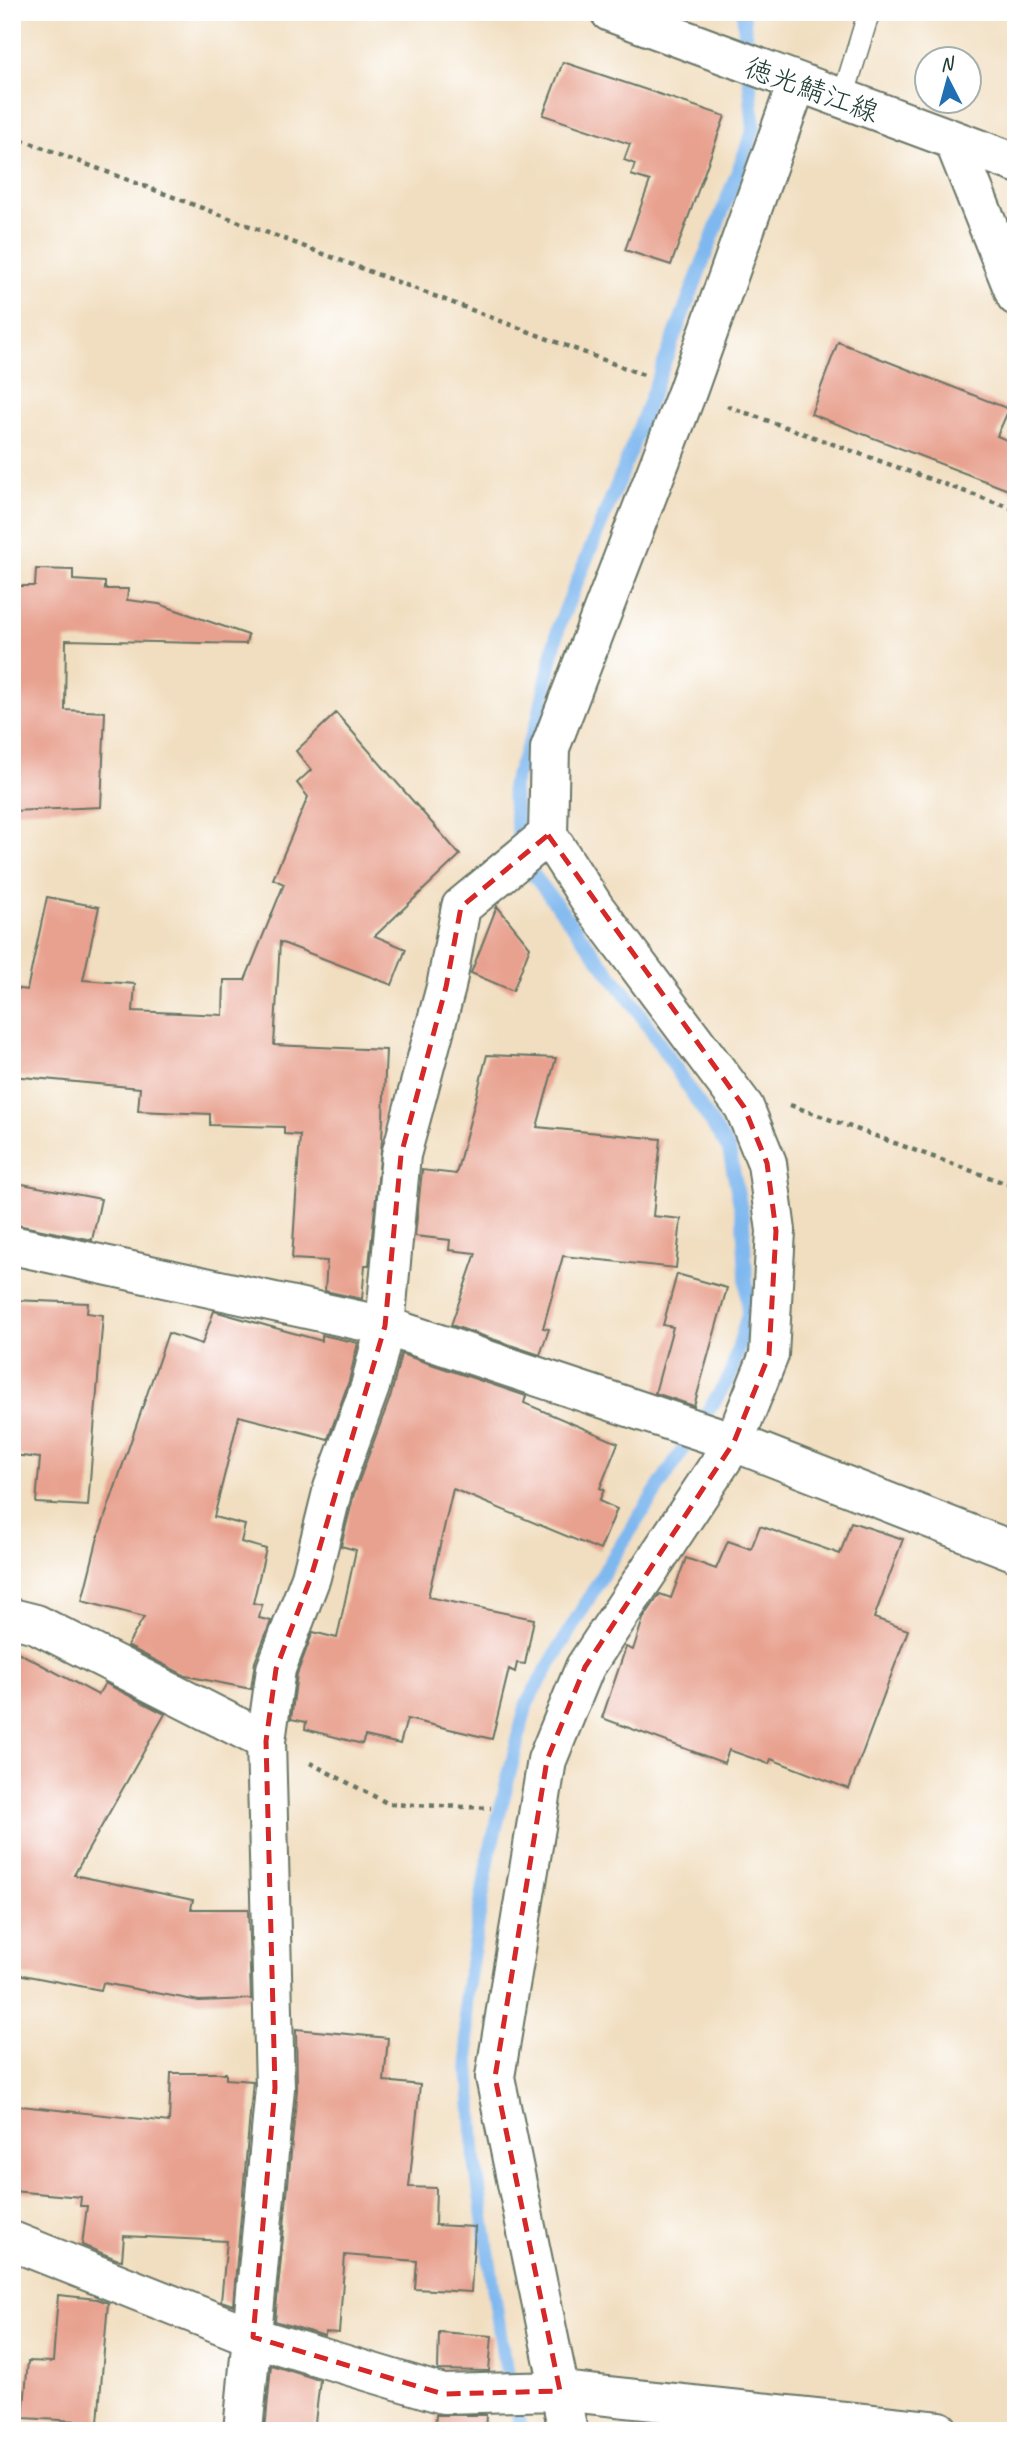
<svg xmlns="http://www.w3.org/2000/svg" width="1028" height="2443" viewBox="0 0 1028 2443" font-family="Caveat,'Klee One',sans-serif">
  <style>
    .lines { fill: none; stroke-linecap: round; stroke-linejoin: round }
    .stream { stroke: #7fb8ef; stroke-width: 14 }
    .building { fill: #e8a18f }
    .service-casing { stroke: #687565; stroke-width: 24 }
    .minor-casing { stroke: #687565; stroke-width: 42 }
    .secondary-casing { stroke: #687565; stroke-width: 42 }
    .path { stroke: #687565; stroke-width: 4.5; stroke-dasharray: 5 5; stroke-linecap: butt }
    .service { stroke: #fff; stroke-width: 21 }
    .minor { stroke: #fff; stroke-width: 38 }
    .secondary { stroke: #fff; stroke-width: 38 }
    .marked { fill: none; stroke: #d62828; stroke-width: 5; stroke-dasharray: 14 9; stroke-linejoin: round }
    .labels { text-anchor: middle; stroke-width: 7; stroke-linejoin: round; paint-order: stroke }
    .street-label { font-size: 28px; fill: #1f3d34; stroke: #fff }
  </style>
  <rect width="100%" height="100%" fill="#fff"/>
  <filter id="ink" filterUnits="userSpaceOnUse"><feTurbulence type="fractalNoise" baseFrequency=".0143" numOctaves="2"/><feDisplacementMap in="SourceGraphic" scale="14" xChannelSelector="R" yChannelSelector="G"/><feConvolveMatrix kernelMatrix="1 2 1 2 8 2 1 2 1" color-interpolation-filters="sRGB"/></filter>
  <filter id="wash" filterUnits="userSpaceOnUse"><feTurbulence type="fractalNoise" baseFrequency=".00686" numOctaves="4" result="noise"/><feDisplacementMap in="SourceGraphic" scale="28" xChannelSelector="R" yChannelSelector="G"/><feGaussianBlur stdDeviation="1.57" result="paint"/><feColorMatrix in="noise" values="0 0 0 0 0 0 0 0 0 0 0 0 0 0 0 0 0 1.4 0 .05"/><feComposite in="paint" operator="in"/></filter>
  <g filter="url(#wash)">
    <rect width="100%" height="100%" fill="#f1dec0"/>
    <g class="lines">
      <path class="stream" d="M522,2431l-19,-77 -28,-193 -10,-160 24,-146 38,-152 83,-141 120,-185 18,-63 -5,-95 -14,-69 -94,-144 -113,-146 -10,-73 26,-67 21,-95 61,-147 134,-349 -11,-117"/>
    </g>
    <g id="blocks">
      <path class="building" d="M563,62l162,54 -54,149 -46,-15 25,-69 -19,-6 4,-11 -11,-4 6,-16 -87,-29z
        M838,342l171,67 -12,27 19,8v49l-205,-79z
        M36,569l37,1v10l32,2v7h23l-1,11 32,4 89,31 -2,9 -180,-4 -1,70 40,2 -4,95 -89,4v-225h23z
        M336,713l124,142 -85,81 31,13 -14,36 -112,-43 -6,103 112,5 -4,90 -13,125h-4l-3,34 -37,-8 2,-30 -35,-2 8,-124 -16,-1v-7l-74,-2v-11l-72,-3 2,-23 -128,-12v-88l15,2 20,-93 52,10 -16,73 52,4 -2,27 90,4 1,-35h21l39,-96 -11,-5 35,-82 -11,-14 14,-13 -15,-19z
        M497,906l33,41 -17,44 -42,-18z
        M487,1055l69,3 -19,69 124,12 -8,77 28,3 -5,49 -113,-12 -20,72 6,1 -9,26 -89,-30 25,-72 -27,-3 1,-10 -35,-4 7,-66 34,4z
        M12,1182l89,17 -9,41 -80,-16z
        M677,1274l50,14 -33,118 -39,-13 18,-66 -10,-2z
        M12,1300l76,3 -1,10 16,2 -15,191 -52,-3 4,-45 -28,-3z
        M214,1311l108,30v-6l36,8 -9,38 -21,58 -89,-23 -25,101 31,8 -4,17 25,7 -13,54 9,2 -3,13 12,3 -16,41 -4,27 -65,-13 -59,-30 17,-29 -62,-16 16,-64 70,-204 34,11z
        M401,1354l125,42 -2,7 94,40 -18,45 4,2 -5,11 18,8 -17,41 -147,-61 -25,108 106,22 -9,45 -8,-1 -2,9 -6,-3 -17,70 -85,-20 -7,25 -35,-8 -3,8 -57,-15 1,-7 -15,-3 6,-45 16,-42 24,6 19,-88 -15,-4 13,-52 37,-99z
        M851,1522l52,17 -29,79 34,12 -59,159 -78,-30 -2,5 -40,-14 -5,13 -122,-45 24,-71 7,3 10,-31 17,-25 11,4 15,-40 30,11 12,-28 23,8 9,-23 80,28z
        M12,1649l86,46 7,-12 60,31 -91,161 119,25 -2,9h57l3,90 -52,2 -96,-18 -2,7 -89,-17z
        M296,2029l92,9 -4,43 36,4 -11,102 27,1 -1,37 40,2 -4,65 -56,-3 2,-28 -72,-6 -6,78 -14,-1v4l-50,-15 22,-231z
        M171,2073h55v6l27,2 -20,224 -12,-4 6,-60 -103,-5 -2,24 -6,-1 -34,-14 5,-39h-7l1,-9 -69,-6v-86l157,17z
        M58,2295l39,4 11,4 -10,119 -75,-4 5,-57 25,1z
        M439,2332l53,4 -3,35 -51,-1z
        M271,2365l49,15 -6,51h-49z
        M436,2415h50l-1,16h-50z"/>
    </g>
  </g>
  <g filter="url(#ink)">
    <use href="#blocks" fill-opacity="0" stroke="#687565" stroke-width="2"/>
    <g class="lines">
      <defs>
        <path id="service" d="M842,100l27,-88"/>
        <path id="minor" d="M954,141l62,155
          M548,835l47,73 149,199 23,56 9,68 -7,124 -35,87 -149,225 -38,93 -52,317 73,354
          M12,1245l373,81 349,116 282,110
          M12,1618l24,6 230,117
          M12,2241l241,96 190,57 117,-3 379,40
          M243,2431l32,-343 -9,-347 10,-72 35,-92 22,-89 37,-101 15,-61 16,-171 45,-168 15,-80 87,-72 2,-87 137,-356 110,-309"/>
        <path id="secondary" d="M610,12l406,151"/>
      </defs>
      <use href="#service" class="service-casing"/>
      <use href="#minor" class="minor-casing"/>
      <use href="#secondary" class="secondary-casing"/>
      <path class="path" d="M12,136l634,240
        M727,406l289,104
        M790,1105l226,82
        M310,1763l79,41 102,4"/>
      <use href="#service" class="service"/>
      <use href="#minor" class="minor"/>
      <use href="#secondary" class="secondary"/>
    </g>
  </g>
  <path class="marked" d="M548,835l196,272 23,56 9,68 -7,124 -35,87 -149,225 -38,93 -52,317 65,314 -117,3 -190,-57 22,-249 -9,-347 10,-72 35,-92 74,-251 16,-171 45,-168 15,-80z"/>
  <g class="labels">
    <g class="street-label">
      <text transform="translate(812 89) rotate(20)" y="10">徳光鯖江線</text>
    </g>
  </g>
  <rect width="1028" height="2443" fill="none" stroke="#fff" stroke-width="42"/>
  <g transform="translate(948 80) rotate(354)"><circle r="33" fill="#ffffff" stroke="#a5b1ae" stroke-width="2"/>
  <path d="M0-5L12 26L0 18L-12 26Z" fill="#1f6fb2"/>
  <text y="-10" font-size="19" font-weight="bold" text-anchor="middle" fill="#1f3d34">N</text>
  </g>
</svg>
